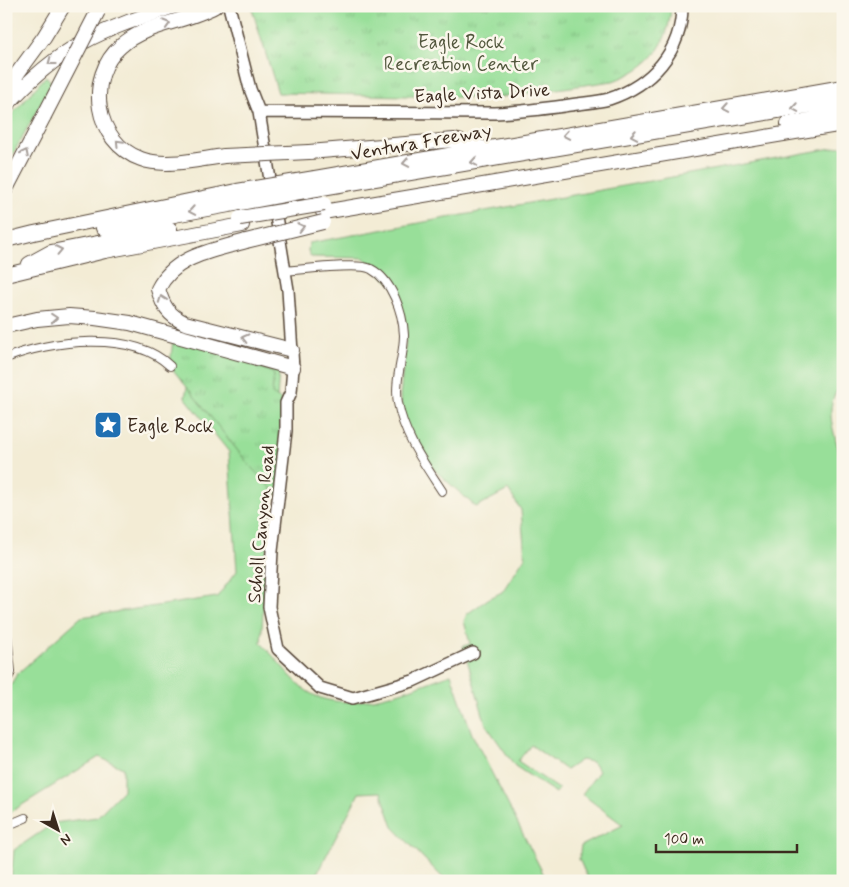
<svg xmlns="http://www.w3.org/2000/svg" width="849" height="887" viewBox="0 0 849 887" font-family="Mynerve,sans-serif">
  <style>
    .grass { fill: #98df99; stroke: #6a845c }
    .park { fill: url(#park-tufts); stroke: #6a845c }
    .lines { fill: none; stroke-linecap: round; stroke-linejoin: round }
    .street-casing { stroke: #574739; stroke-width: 10 }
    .secondary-casing { stroke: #574739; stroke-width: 14 }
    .highway-casing { stroke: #574739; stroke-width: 16 }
    .street { stroke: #fff; stroke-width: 8 }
    .secondary { stroke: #fff; stroke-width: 11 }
    .highway { stroke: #fff; stroke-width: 14 }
    .highway-bridge-casing { stroke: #574739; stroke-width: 16; stroke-linecap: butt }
    .highway-bridge { stroke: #fff; stroke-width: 14 }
    .oneway { stroke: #a79f9a }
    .labels { text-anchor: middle; stroke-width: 5; stroke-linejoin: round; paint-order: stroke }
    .park-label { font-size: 19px; fill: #52573d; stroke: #fbf7ec }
    .street-label { font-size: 19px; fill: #3b2a1e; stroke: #fbf7ec }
    .poi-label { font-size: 19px; fill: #3b2a1e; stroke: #fbf7ec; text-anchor: start }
  </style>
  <defs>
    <pattern id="park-tufts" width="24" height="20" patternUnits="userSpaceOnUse" patternTransform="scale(1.25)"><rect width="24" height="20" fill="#98df99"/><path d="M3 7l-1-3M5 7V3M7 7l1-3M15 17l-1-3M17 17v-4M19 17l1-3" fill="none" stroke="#84c083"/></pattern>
  </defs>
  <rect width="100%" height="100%" fill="#fbf7ec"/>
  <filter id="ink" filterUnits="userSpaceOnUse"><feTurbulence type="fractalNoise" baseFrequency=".02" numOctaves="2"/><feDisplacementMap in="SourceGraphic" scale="10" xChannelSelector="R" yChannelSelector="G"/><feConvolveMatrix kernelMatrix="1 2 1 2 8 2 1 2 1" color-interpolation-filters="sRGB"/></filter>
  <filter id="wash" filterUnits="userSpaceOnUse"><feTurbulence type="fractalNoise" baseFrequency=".0096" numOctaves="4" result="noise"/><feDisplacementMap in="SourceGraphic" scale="20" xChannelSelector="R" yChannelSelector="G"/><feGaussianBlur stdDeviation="1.12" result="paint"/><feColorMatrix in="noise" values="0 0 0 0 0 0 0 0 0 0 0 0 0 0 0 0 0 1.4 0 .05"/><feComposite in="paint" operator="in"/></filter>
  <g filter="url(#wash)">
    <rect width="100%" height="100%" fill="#f3ecd5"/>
    <path class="grass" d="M46,76l6,7 -46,84v-46z
      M843,146v237c-3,4 -7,9 -9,13 -12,28 15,59 5,89l4,2v394h-254l-10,-22 2,-13 42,-21 -41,-31 17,-23 -7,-9 -11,-2 -15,10 -35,-25 -13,16 41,28 -3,4 -41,-27 -29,-41 -23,-79 7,-2 -6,-23 3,-7 21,-15 14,-7 23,-35 -4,-47 -13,-20 -32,17 -45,-40 -25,-43 -6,-27 7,-68 -13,-42 -30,-29 -53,-1 -3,-6 1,-8z
      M195,348l84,23 -18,272c14,14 27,32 42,45 38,32 109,0 148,-14l21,60 75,147h-101l-53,-54 -12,-35 -22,1 -46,88h-302l3,-31 40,-27 43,-6 26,-27v-22l-24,-11 -93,58v-122l11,-19 64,-57 136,-20 20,-26 -8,-119 -44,-55z"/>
    <path class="park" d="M251,6h419l1,2c-3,40 -22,60 -58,73l-120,17 -215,-5z
      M173,339l45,8 56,27 -2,20 14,9 -6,94 -30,-31 -80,-100z"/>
  </g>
  <g filter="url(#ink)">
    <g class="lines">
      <defs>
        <path id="street" d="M284,271c17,-1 75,-9 87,-2 21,11 32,44 33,66 0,23 -10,44 -6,68 6,33 26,60 44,88
          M6,358c44,-18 127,-28 164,8
          M6,626l5,46 -5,10
          M6,826l19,-8"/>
        <path id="secondary" d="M229,6l21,83 9,23 29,178 5,78 -2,24 -5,11v28l-14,120 -3,56 9,42 42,39 33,10 60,-17 60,-28
          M259,112l236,1c23,-1 46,-4 69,-7 14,-3 31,-3 45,-7 42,-14 73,-47 73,-93"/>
        <path id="highway" d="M215,6c-30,17 -69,17 -94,40 -36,31 -27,96 20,113 24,9 58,0 83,-3
          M6,89l38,-52 19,-31
          M6,106c54,-61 94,-75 168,-100
          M788,124l55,-10
          M309,152l145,-12 29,8
          M315,178l528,-91
          M6,189l38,-73
          M316,189l527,-89
          M323,212l520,-88
          M103,228l137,-25
          M6,240l28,-7 203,-42
          M246,241c-33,10 -71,14 -88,48 5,17 10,26 27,34l107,27
          M29,264l22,-12 119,-23
          M6,275l99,-24 137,-26
          M6,326l31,-7 32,-3 26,2 35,5 163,45"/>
      </defs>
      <use href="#street" class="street-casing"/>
      <use href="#secondary" class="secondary-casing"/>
      <use href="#highway" class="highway-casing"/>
      <use href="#street" class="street"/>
      <use href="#secondary" class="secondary"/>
      <use href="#highway" class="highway"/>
      <defs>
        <path id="highway-bridge" d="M44,116l54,-105
          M224,156l85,-4
          M237,191l78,-13
          M240,203l76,-14
          M240,218l84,-14
          M246,241l77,-19"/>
      </defs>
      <use href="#highway-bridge" class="highway-bridge-casing"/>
      <use href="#highway-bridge" class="highway-bridge"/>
    </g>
    <defs><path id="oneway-chevron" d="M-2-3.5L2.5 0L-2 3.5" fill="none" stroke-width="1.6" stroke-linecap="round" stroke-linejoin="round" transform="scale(1.25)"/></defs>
    <g class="oneway">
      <use href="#oneway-chevron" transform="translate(167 24) rotate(-17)"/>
      <use href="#oneway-chevron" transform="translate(51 62) rotate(143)"/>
      <use href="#oneway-chevron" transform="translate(726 108) rotate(170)"/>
      <use href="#oneway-chevron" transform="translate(795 108) rotate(170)"/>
      <use href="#oneway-chevron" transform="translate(566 135) rotate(170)"/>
      <use href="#oneway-chevron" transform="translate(634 135) rotate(170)"/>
      <use href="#oneway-chevron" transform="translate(119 143) rotate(-134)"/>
      <use href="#oneway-chevron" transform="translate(25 153) rotate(-63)"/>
      <use href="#oneway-chevron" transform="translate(474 162) rotate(170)"/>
      <use href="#oneway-chevron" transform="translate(406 163) rotate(170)"/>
      <use href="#oneway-chevron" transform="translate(192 211) rotate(170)"/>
      <use href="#oneway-chevron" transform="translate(301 227) rotate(-14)"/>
      <use href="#oneway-chevron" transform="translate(59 250) rotate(-12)"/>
      <use href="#oneway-chevron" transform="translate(162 299) rotate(-110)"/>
      <use href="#oneway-chevron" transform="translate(54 318) rotate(-5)"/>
      <use href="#oneway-chevron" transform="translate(245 338) rotate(-166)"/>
    </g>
  </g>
  <defs>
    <symbol id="sight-square" viewBox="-11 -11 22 22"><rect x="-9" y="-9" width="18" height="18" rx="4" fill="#1f6fb2" stroke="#fbf7ec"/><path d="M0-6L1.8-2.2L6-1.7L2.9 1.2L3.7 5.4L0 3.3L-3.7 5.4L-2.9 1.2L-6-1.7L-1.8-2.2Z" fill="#fff"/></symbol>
  </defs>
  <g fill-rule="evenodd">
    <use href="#sight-square" x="92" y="409" width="32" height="32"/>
  </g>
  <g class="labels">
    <g class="park-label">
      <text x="461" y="48">Eagle Rock<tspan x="461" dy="22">Recreation Center</tspan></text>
    </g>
    <g class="street-label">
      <text transform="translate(482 92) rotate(-3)" y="7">Eagle Vista Drive</text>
      <text transform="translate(421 141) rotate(-10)" y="7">Ventura Freeway</text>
      <text transform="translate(260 524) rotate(-85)" y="7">Scholl Canyon Road</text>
    </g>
    <g class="poi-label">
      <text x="127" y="432">Eagle Rock</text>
    </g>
  </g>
  <rect width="849" height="887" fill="none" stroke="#fbf7ec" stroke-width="25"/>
  <g transform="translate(58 830) rotate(141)" stroke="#fbf7ec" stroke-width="4" paint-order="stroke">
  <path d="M0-4L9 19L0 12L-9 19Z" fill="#3b2a1e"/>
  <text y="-8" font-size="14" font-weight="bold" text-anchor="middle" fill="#3b2a1e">N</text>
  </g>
  <path d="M656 844v8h141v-8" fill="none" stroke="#3b2a1e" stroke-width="2.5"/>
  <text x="664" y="844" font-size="15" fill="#3b2a1e" stroke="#fbf7ec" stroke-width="4" paint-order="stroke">100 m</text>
</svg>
